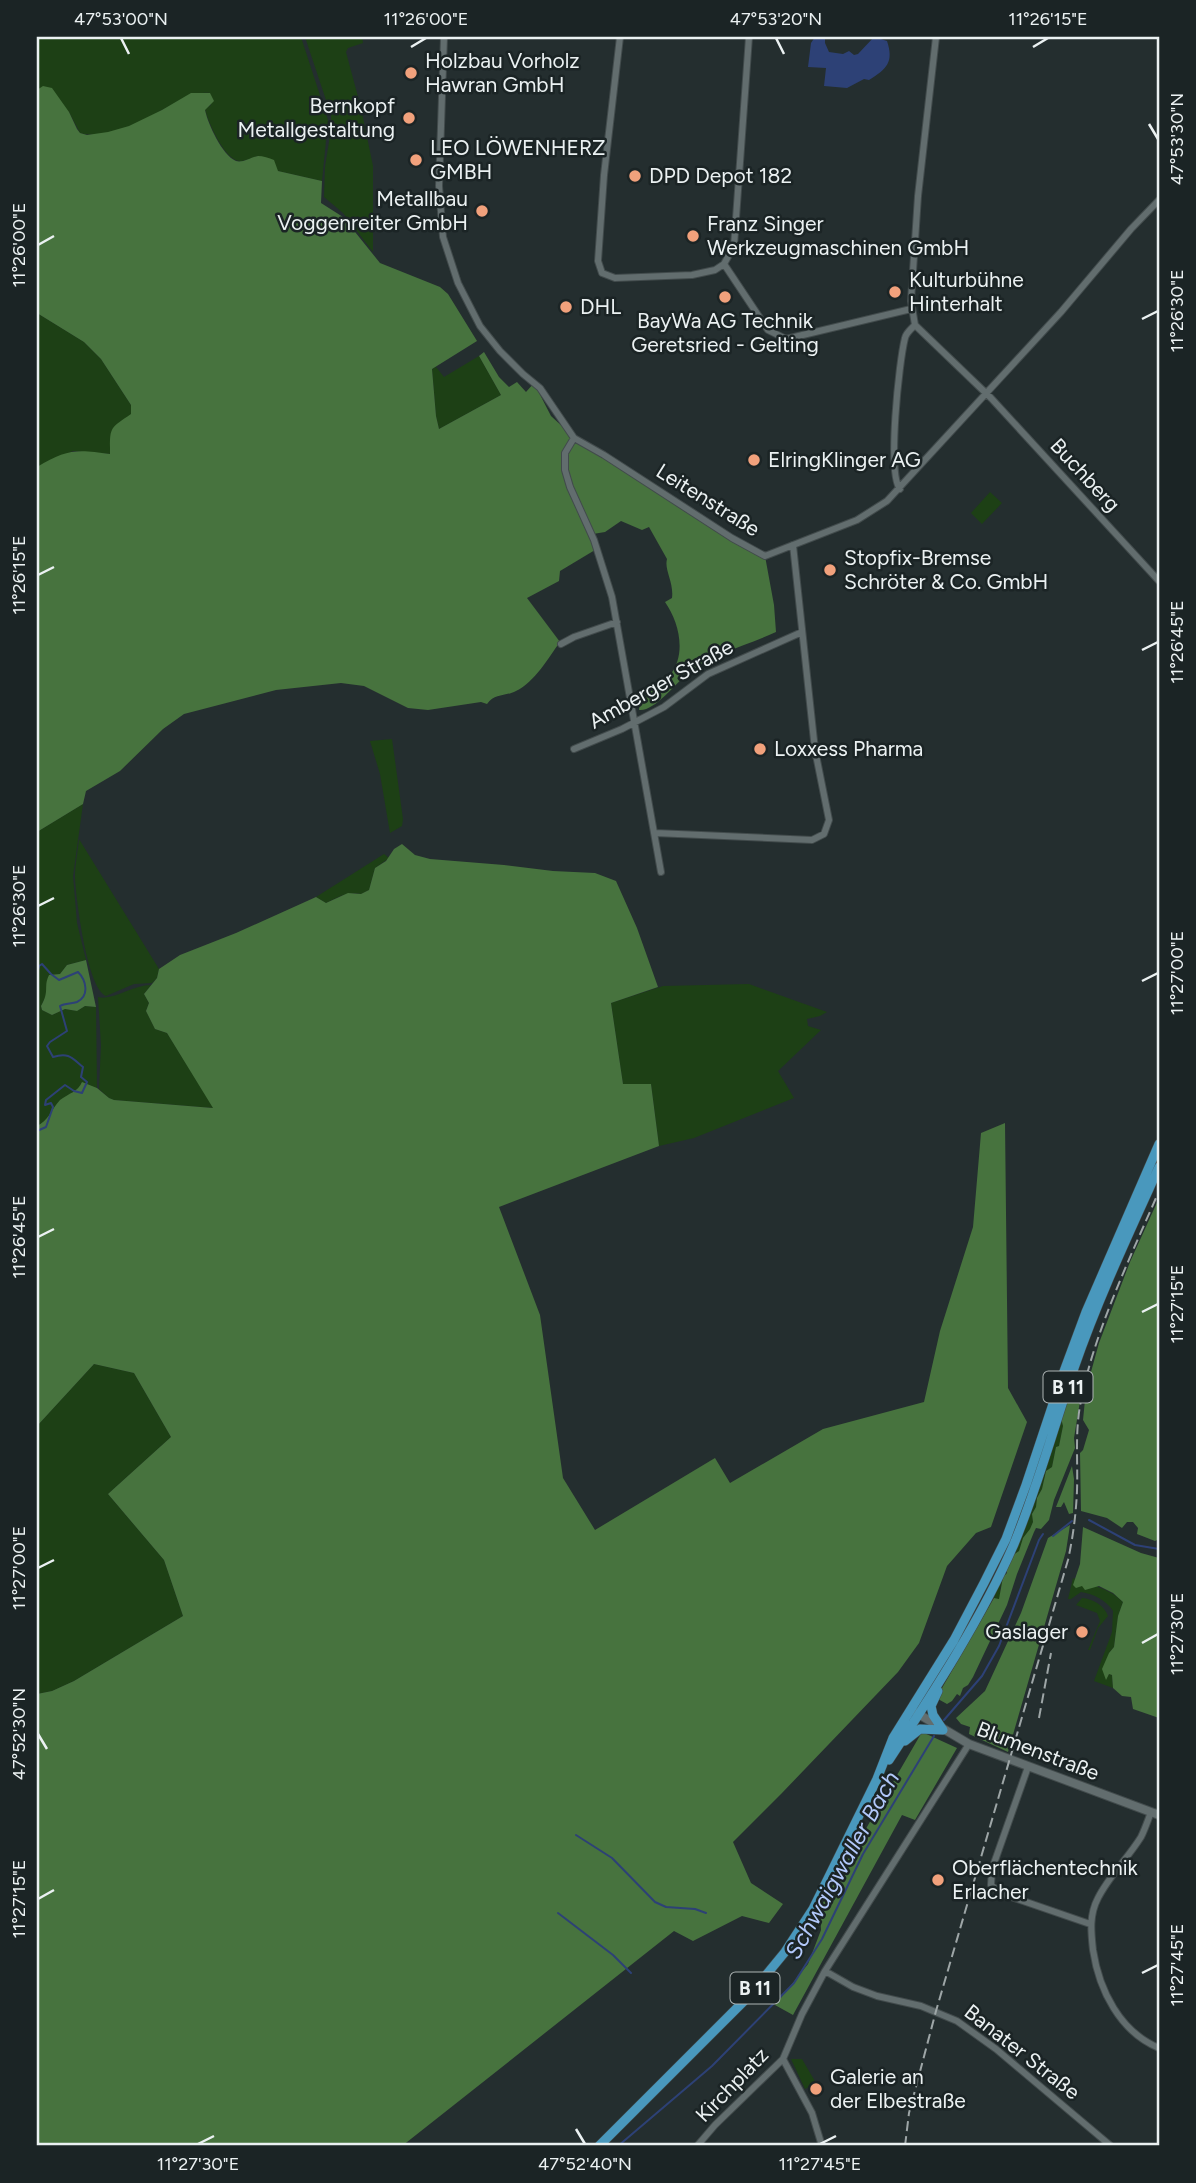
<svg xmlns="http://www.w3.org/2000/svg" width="1196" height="2183" viewBox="0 0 1196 2183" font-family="Figtree,sans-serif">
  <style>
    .green { fill: #1d4015 }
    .forest { fill: #47733e }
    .water { fill: #2d4176 }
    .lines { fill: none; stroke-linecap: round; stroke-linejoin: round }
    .stream { stroke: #2d4176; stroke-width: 2 }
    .street-casing { stroke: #424b4c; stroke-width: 8 }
    .secondary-casing { stroke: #424b4c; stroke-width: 10 }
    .primary-casing { stroke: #424b4c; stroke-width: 10 }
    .street { stroke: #626d6e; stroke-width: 6 }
    .secondary { stroke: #626d6e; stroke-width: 8 }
    .primary { stroke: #4998bd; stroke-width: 9 }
    .rail { stroke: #9ea6a7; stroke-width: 2; stroke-dasharray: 10 5; stroke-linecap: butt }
    .ticks { fill: none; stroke: #ebf1f2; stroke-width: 2.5 }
    .poi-dot { fill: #f1a17c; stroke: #1b2425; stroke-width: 2.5 }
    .labels { text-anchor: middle; stroke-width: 5; stroke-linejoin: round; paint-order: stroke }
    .shield { fill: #1b2425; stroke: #adb4b4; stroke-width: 2 }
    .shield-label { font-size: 19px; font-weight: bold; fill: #ebf1f2 }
    .poi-label { font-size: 21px; fill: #ebf1f2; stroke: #1b2425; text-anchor: start }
    .street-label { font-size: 21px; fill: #ebf1f2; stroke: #1b2425 }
    .water-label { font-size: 23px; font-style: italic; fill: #b2c8fa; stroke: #1b2425 }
    .neatline { fill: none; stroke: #ebf1f2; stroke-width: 2.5 }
    .ticks-label { font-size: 18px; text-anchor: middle; fill: #ebf1f2 }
  </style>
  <rect width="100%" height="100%" fill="#242e2f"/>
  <path class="green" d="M37,37h264l27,83 -6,61 -44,-10 -21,-15c-4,2 -12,5 -17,5 -15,0 -32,-39 -35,-52l6,-4 -1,-12c-19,-2 -31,8 -46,16 -23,13 -58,31 -84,24l-11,-21 -32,-22z
    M305,37h57l1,6 -15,5 -2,4 15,56 12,58v86l-30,-39 -19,-16 1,-30 6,-38v-14z
    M37,313l47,29 17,17 30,46v9l-20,40 -38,-3 -36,16z
    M479,356l22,39 -62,34 -3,-13 -4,-47 4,-2 8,10z
    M990,492l12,11 -20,21 -11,-11z
    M392,739l11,80 -1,7 -12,7 -10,-59 -10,-33z
    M83,804l-10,72 4,47 9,37 -19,5 -7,9 -11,1 -2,19 -6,12 1,4 10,5 13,-6 12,2 8,-5 11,1 1,81 -16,-5 -2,7c-21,7 -25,26 -42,37v-295z
    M79,839l80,130 -2,9 -5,5 -18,1 -28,12c-19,-8 -30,-97 -31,-119 0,-13 3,-25 4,-38z
    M384,854l5,4 -14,10 -6,22 -8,4c-13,-3 -23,3 -35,9l-10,-6z
    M749,984l78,28 -7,4 -13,3 1,7 13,4 -43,41 16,27 -100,40 -35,8 -8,-62h-28l-12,-81 52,-17z
    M151,985l-7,9 5,9 -3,8 9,18 12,4 47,75 -100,-8 -5,-2 -10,-9 2,-44 -3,-48c14,4 35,-12 53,-12z
    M94,1364l40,9 37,64 -63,57 56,66 19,56 -109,65 -22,10 -15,3v-268z
    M1061,1418l2,8 -4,20 -3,1 -4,20 -6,4 -4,18 -5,9 -1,9 -4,7 1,8 -3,7 -7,9 -4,13 -6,4 -13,33 1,6 -2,5 -5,-1z
    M1073,1578c20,9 33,8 50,24l-5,14 -4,31 -5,6 -3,26 4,-6 2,3 1,12 -19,-7 18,-49 1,-21c-7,-11 -19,-17 -32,-19l-10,7h-3z
    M1082,1598c11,1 22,7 26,18l-10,12 -8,22h-2l12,-29 -3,-8 -21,-8z
    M791,2059h11l14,24 -11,6z"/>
  <path class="forest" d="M43,86l9,2 17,24 8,17 3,4 7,2 21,-3 21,-6 33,-16 29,-17h19l4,8 -9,9c3,14 17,45 31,51 7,2 15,-4 22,-5 5,0 11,2 16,4l4,11 44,10 -1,22 22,14 37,46 60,24 8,7 29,47 -45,28 4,47 3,13 62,-34 -22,-39 5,-4 15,25 10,10 8,-5 9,10 8,-9 17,33 13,12 201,128 9,49 2,27c-28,13 -65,22 -89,42 -12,10 -33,38 -48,36l1,-11c11,-8 22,-14 30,-24 17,-21 9,-53 -5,-73l7,-4c2,-16 -8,-28 -5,-39l-18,-32 -7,3 -21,-9 -16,11 -12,2 2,16 -35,21 -1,10 -32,17 33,44c-12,16 -25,40 -44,49 -12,6 -21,2 -29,13l-6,-2 -53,8 -20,-2 -44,-22 -23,-3 -65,7 -92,24 -21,15 -43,42 -34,20 -3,13 -46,28v-365c29,-18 40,-18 73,-13 0,-27 -1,-25 21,-40v-9l-30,-46 -17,-17 -47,-29v-223z
    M402,844l13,11 15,4 74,6 49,6 42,2 21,8 21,47 21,59 -47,16 12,81h28l8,62 -160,61 41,108 23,163 32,52 120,-72 15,25 93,-54 101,-27 16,-71 33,-104 8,-94 24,-10 3,265 19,34 -36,105 -15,6 -29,33 -28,77 -21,29 -116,121 -49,49 18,41 32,21 -14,19 -27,-7 -49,25 -19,-10 -272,215h-365v-452l15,-3 22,-10 109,-65 -19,-56 -56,-66 63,-57 -37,-64 -40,-9 -57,62v-300c11,-5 14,-16 23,-26 9,-7 18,-8 22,-18l15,6 12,10 5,2 99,8 -46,-75 -12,-4 -9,-18 3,-8 -5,-9 13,-16 2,-9 21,-14 56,-22 80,-36 10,6 22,-10 13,1 8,-4 6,-22 11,-7 8,-12z
    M86,960l10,47 -11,-1 -8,5 -12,-2 -13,6 -10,-5 -1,-4c9,-15 2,-19 8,-31l11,-1 7,-9z
    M1159,1198v341l-4,2 -18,-7 1,-6 -5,-6h-6l-5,6 -15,-10 -26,-7 -1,-58 3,-3 6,-20 -6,-10 3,-30 13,-47 31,-81z
    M1071,1387l10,8 -7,43 1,10 -21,52 -5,20 -8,9 -5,-1 -2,4 -17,42 -10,31 -34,72 -5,8 -5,3 -3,8 -3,-2 -5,7 -5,3 -9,-5 4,-11 52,-90 5,1 4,-22 4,-4 -1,-5 7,-13 6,-4 4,-13 7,-9 3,-7 -1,-8 4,-7 1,-9 5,-9 4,-18 6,-4 4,-20 3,-1 4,-20 -2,-8z
    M1072,1466l2,13 -1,34 -4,1 -5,-12 -3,5h-5z
    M1070,1525l-4,26 -58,201 -39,-18 1,-7 -9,-3 -5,-6 29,-27 36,-78 27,-75z
    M1083,1527l58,26 18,5v160l-26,-9 -2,-12 -9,-1 -9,-8 -1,-13 -3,-1 -3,6 -4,-11 7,-16 5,-6 4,-31 5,-14 -10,-9 -14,-7 -14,4 -3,-4 -6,2 -3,-3 7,-21z
    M922,1732l35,16 -42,72 -13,-5 -109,200 -18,-10 33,-41 13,-34 -1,-22z"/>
  <path class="water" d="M815,37h10v6l4,9 14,2 6,-3 5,4 4,-1 16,-17 13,4c7,21 0,28 -18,39l-5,-1 -17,9 -23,-2 2,-18 -18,-1 3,-24z"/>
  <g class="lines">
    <path class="stream" d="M37,974l2,-8 3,-2 9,10 8,6 19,-8c8,8 12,24 -1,30 -6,2 -12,1 -17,4l7,25 -17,11 -3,4 6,11c16,-5 19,1 30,10l-2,10 6,5 -5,11 -8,-2 -9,-6 -19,15 -1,5 6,-2 2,4 -7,20 -9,4
      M1089,1520l46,25 24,4
      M1053,1536l19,-15
      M944,1720l38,-44 17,-30 40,-106 4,-6
      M576,1835l36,23 43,44 11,5 29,2 11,4
      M558,1913l55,42 18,18
      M618,2146l94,-80 82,-83 28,-44 41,-85 71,-118"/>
    <defs>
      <path id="street" d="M444,37l-5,149 4,51 15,46 22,43 20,25 23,23 17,14 34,50 30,17 128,83 33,18 92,-36 30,-19 174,-189 70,-83 28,-29
        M620,37l-16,138 -6,86 4,12 13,5 77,-3 23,-5 9,-6 10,-18 15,-209
        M936,37l-18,159 -7,105 4,24 76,73 168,183
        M724,264l44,66 18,9 125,-30
        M574,438l-9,15v17l5,17 24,53 18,57 49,275
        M900,489c-13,-15 -1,-128 5,-151 1,-5 6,-9 10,-13
        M561,644l13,-7 43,-15
        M574,749l48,-20 42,-22 44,-33 94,-42
        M655,833l157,7 12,-6 5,-14 -14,-70 -22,-205
        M1028,1767l-36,102 -1,16 9,8 90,31
        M1151,1812c-3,8 -6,17 -10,25 -13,21 -32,39 -43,61 -9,17 -7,34 -5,52 6,40 27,82 66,98
        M825,1971l28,16 24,9 44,10 36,15 39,28 115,97
        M783,2059l29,54 10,33
        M697,2146l18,-21 68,-66 19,-45 23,-43 144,-227"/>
      <path id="secondary" d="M915,1712l54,32 190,71"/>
      <path id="primary" d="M938,1691l-7,15 2,9 10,15
        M905,1741l15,-12 23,1
        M889,1760c44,-67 93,-142 125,-216 24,-58 40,-118 60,-176 24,-69 55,-135 85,-201
        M599,2146l149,-149 37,-45 28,-43 64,-130 16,-41 61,-98 30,-57 22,-44 20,-54 37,-111 23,-62 73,-168"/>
    </defs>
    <use href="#street" class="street-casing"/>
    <use href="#secondary" class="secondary-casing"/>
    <use href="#primary" class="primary-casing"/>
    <use href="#street" class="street"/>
    <use href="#secondary" class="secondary"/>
    <use href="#primary" class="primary"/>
    <path class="rail" d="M1039,1718l12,-65
      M905,2146l4,-33 27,-102 132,-451c5,-23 8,-46 9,-69 1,-28 -2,-57 3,-85 12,-70 51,-150 79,-215"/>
  </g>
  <path class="ticks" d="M121,38l8,16M776,38l8,16M411,47l15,-9M1033,47l15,-9M1149,124l9,15M38,245l16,-9M1142,319l16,-8M38,575l16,-8M1142,650l16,-8M38,906l16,-8M1142,981l16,-8M38,1237l16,-8M1142,1312l16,-8M38,1568l16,-8M1142,1643l16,-9M38,1734l9,15M38,1899l16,-9M1142,1973l16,-8M576,2129l9,15M198,2144l16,-8M820,2144l16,-8"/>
  <g class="poi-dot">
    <circle cx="411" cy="73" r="7"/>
    <circle cx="409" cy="118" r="7"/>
    <circle cx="416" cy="160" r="7"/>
    <circle cx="635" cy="176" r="7"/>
    <circle cx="482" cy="211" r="7"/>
    <circle cx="693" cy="236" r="7"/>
    <circle cx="895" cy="292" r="7"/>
    <circle cx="725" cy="297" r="7"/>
    <circle cx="566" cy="307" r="7"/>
    <circle cx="754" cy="460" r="7"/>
    <circle cx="830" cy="570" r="7"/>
    <circle cx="760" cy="749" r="7"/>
    <circle cx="1082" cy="1632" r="7"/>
    <circle cx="938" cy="1880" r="7"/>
    <circle cx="816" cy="2089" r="7"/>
  </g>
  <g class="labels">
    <g class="shield">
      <rect x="1043.5" y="1371.5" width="49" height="31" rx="5"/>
      <rect x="730.5" y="1972.5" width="49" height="31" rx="5"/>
    </g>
    <g class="shield-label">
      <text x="1068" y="1394">B 11</text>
      <text x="755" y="1995">B 11</text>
    </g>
    <g class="poi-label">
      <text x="425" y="68">Holzbau Vorholz<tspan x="425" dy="24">Hawran GmbH</tspan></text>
      <text x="395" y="113" text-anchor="end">Bernkopf<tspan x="395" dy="24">Metallgestaltung</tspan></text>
      <text x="430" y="155">LEO LÖWENHERZ<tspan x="430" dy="24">GMBH</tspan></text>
      <text x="649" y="183">DPD Depot 182</text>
      <text x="468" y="206" text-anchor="end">Metallbau<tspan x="468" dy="24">Voggenreiter GmbH</tspan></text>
      <text x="707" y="231">Franz Singer<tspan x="707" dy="24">Werkzeugmaschinen GmbH</tspan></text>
      <text x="909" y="287">Kulturbühne<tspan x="909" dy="24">Hinterhalt</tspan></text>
      <text x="580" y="314">DHL</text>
      <text x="725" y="328" text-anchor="middle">BayWa AG Technik<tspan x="725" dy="24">Geretsried - Gelting</tspan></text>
      <text x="768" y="467">ElringKlinger AG</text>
      <text x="844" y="565">Stopfix-Bremse<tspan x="844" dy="24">Schröter &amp; Co. GmbH</tspan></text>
      <text x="774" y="756">Loxxess Pharma</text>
      <text x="1068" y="1639" text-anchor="end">Gaslager</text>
      <text x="952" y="1875">Oberflächentechnik<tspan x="952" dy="24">Erlacher</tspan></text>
      <text x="830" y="2084">Galerie an<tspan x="830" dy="24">der Elbestraße</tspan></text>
    </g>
    <g class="street-label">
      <text transform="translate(1085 475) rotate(47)" y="7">Buchberg</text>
      <text transform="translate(708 500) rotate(32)" y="7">Leitenstraße</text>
      <text transform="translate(661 684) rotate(-29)" y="7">Amberger Straße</text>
      <text transform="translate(1038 1751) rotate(21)" y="7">Blumenstraße</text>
      <text transform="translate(1022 2052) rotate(38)" y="7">Banater Straße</text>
      <text transform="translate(732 2085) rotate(-46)" y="7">Kirchplatz</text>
    </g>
    <g class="water-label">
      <text transform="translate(842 1865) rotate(-61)" y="8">Schwaigwaller Bach</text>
    </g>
  </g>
  <rect width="1196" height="2183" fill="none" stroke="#1b2425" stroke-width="77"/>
  <rect x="38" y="38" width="1120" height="2106" class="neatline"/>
  <g class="ticks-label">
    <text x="121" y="25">47°53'00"N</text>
    <text x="426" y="25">11°26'00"E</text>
    <text x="776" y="25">47°53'20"N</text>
    <text x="1048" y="25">11°26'15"E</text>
    <text transform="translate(1177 139) rotate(-90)" y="6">47°53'30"N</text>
    <text transform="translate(19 245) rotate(-90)" y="6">11°26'00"E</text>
    <text transform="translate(1177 311) rotate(-90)" y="6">11°26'30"E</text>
    <text transform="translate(19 575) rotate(-90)" y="6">11°26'15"E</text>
    <text transform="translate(1177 642) rotate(-90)" y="6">11°26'45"E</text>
    <text transform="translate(19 906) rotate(-90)" y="6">11°26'30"E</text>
    <text transform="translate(1177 973) rotate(-90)" y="6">11°27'00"E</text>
    <text transform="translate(19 1237) rotate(-90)" y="6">11°26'45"E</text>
    <text transform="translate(1177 1304) rotate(-90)" y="6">11°27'15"E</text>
    <text transform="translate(19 1568) rotate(-90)" y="6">11°27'00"E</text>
    <text transform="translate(1177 1634) rotate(-90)" y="6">11°27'30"E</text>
    <text transform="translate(19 1734) rotate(-90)" y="6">47°52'30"N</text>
    <text transform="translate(19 1899) rotate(-90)" y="6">11°27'15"E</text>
    <text transform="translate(1177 1965) rotate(-90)" y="6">11°27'45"E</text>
    <text x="198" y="2170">11°27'30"E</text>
    <text x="585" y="2170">47°52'40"N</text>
    <text x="820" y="2170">11°27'45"E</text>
  </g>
</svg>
